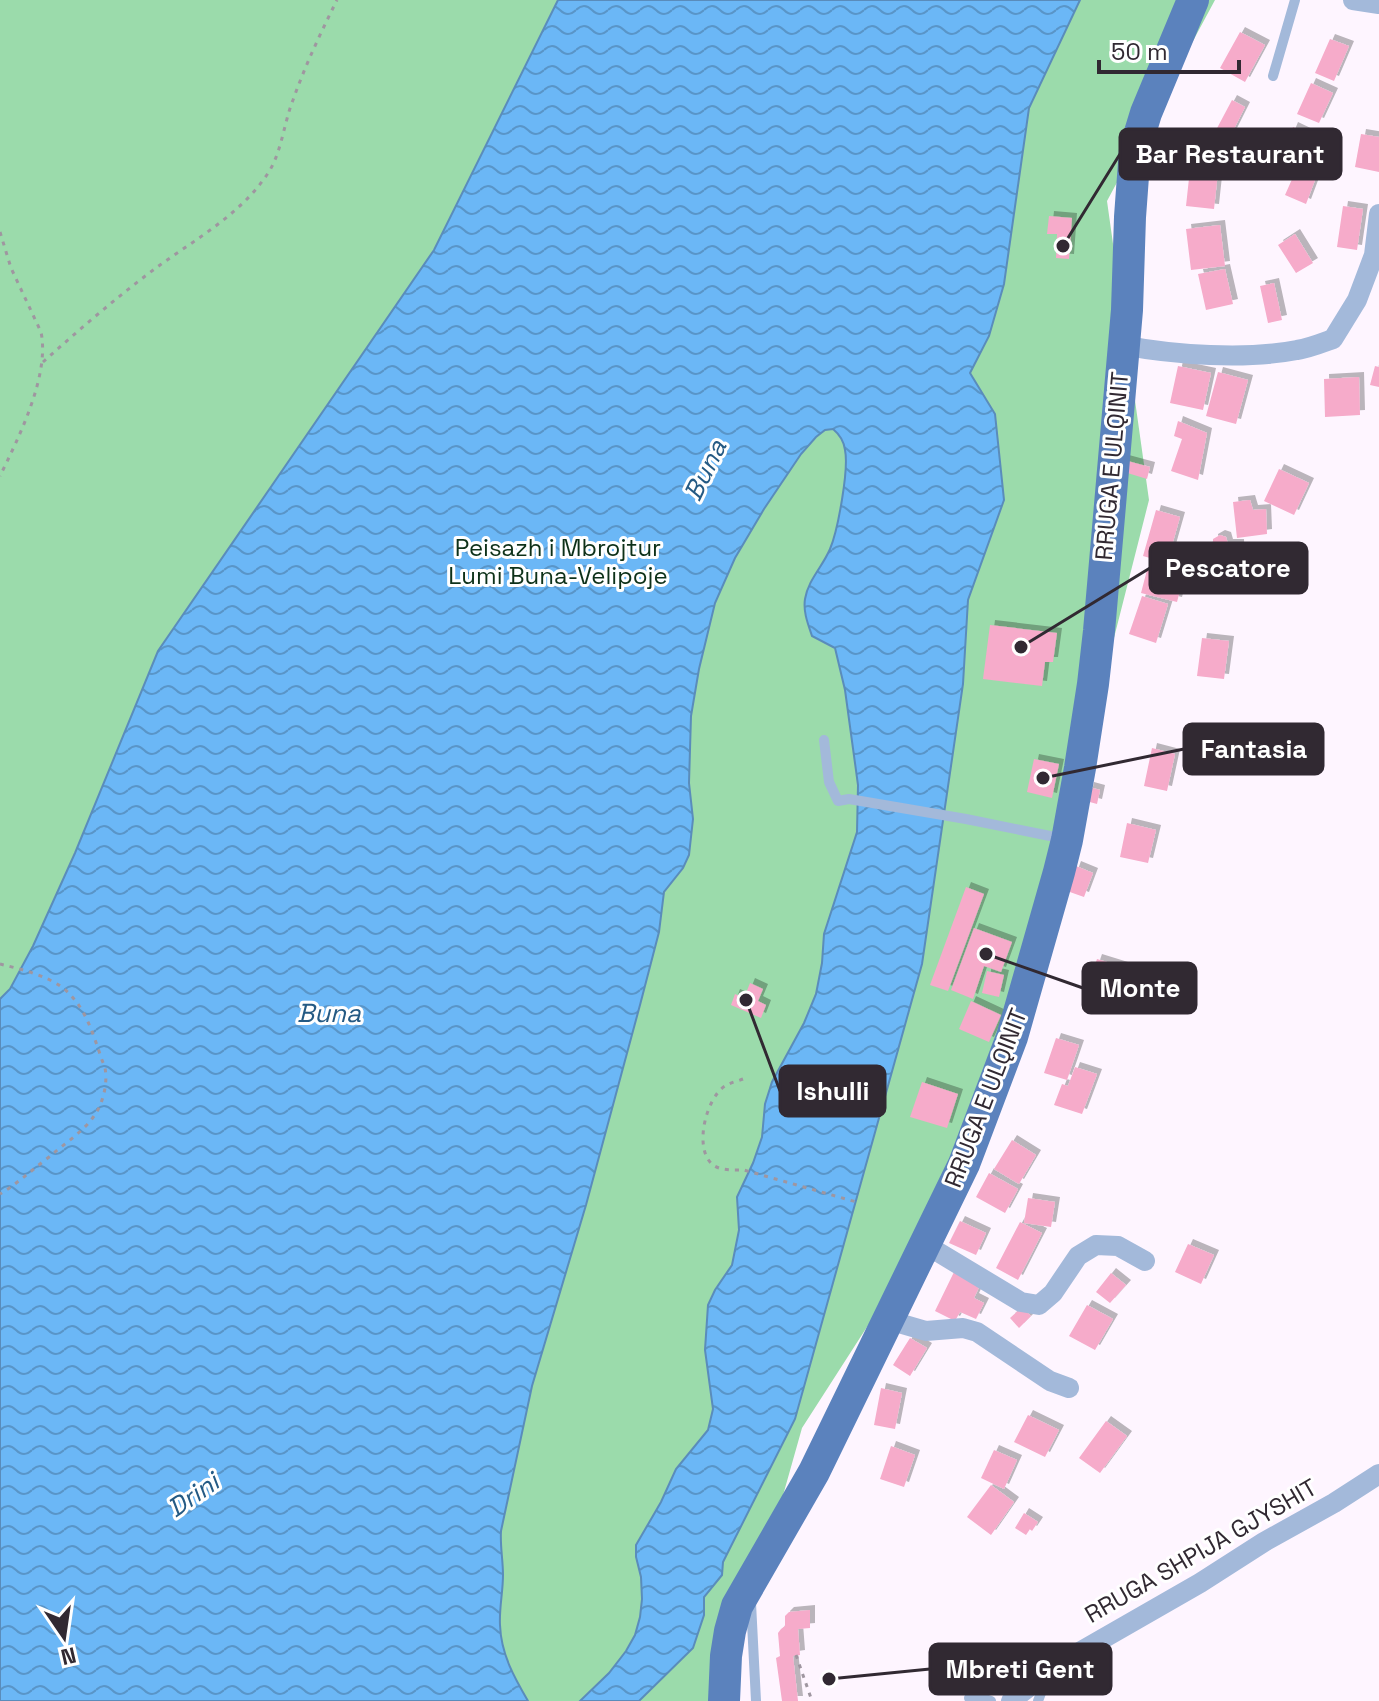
<svg xmlns="http://www.w3.org/2000/svg" width="1379" height="1701" viewBox="0 0 1379 1701" font-family="'Space Grotesk',sans-serif">
  <style>
    .park { fill: #9bdbab }
    .water { fill: url(#water-waves); stroke: #5a8cbb; stroke-width: 2 }
    .building { fill: #f6abca; filter: url(#shadow) }
    .lines { fill: none; stroke-linecap: round; stroke-linejoin: round }
    .path { stroke: #9f96a0; stroke-width: 3; stroke-dasharray: 4 6; stroke-linecap: butt }
    .service { stroke: #a3b9da; stroke-width: 10 }
    .minor { stroke: #a3b9da; stroke-width: 20 }
    .primary { stroke: #5b82bd; stroke-width: 32 }
    .labels { text-anchor: middle; stroke-width: 6; stroke-linejoin: round; paint-order: stroke }
    .street-label { font-size: 24px; fill: #312932; stroke: #fff }
    .park-label { font-size: 24px; fill: #0d3119; stroke: #fff }
    .water-label { font-size: 26px; font-style: italic; fill: #245a84; stroke: #fff }
    .leader { fill: none; stroke: #312932; stroke-width: 3 }
    .callout-dot { fill: #312932; stroke: #fff; stroke-width: 3 }
    .callout { fill: #312932; stroke: #312932; stroke-width: 3 }
    .callout-label { font-size: 26px; text-anchor: middle; font-weight: bold; fill: #fff }
  </style>
  <defs>
    <pattern id="water-waves" width="16" height="10" patternUnits="userSpaceOnUse" patternTransform="scale(2)"><rect width="16" height="10" fill="#6bb7f6"/><path d="M0 5q4-4 8 0t8 0" fill="none" stroke="#5995c8"/></pattern>
    <filter id="shadow"><feDropShadow dx="5" dy="-5" stdDeviation="0" flood-color="#0004"/></filter>
  </defs>
  <rect width="100%" height="100%" fill="#fef5ff"/>
  <path class="park" d="M0,0h1215l-108,201 42,299 -114,449 -107,283 -126,196 -77,273h-725z"/>
  <path class="water" d="M558,0h522l-51,108 -25,176 -15,52 -19,37 25,41 9,86 -36,100 -5,84 -41,280 -127,455 -72,143 -1,13 -18,22v18l-11,33 -54,53h-59l29,-28 17,-22 9,-16 5,-18 2,-18 -1,-22 -5,-20v-12l25,-43 15,-33 32,-39 5,-21 -8,-59 3,-45 7,-15 17,-25 7,-35 -2,-33 16,-34 9,-26 3,-33 7,-22 32,-59 12,-29 6,-31 2,-29 33,-102 1,-47 -13,-95 -10,-42 -23,-12c-4,-12 -9,-24 -7,-37 3,-19 18,-33 25,-50 8,-19 19,-80 15,-99 -1,-9 -6,-16 -12,-21l-8,1 -9,7 -15,17 -37,55 -29,49 -20,45 -16,66 -8,47 -2,67 4,36 -4,36 -6,13 -19,24 -5,40 -19,73 -54,200 -54,181 -31,145c-1,15 2,29 2,44 0,17 -4,34 -3,50 1,29 14,52 28,76h-528v-702l10,-10 23,-43 42,-93 83,-202 276,-401z"/>
  <path class="building" d="M1240,32l25,13 -20,37 -25,-14z
    M1330,39l19,7 -15,35 -19,-8z
    M1311,83l22,10 -14,30 -22,-9z
    M1232,100l13,7 -16,32 -14,-7z
    M1293,127l23,11 -10,21 7,4 -5,12 7,5 -9,24 -21,-9 8,-18 -17,-8z
    M1361,134l18,3v35l-24,-5z
    M1190,169l28,3 -4,37 -28,-3z
    M1343,206l20,3 -6,41 -20,-3z
    M1049,216l23,2 -3,41 -13,-1 1,-24h-10z
    M1220,225l5,41 -34,4 -5,-41z
    M1295,234l18,29 -17,10 -18,-28z
    M1225,269l8,35 -27,6 -8,-36z
    M1274,283l8,37 -14,3 -8,-37z
    M1178,366l33,7 -8,37 -33,-7z
    M1375,366l4,1v20l-9,-2z
    M1218,372l30,8 -12,44 -30,-8z
    M1359,377l1,38 -35,2 -1,-38z
    M1178,421l29,12 -9,47 -27,-9 11,-32 -8,-3z
    M1124,460l26,7 -3,12 -26,-8z
    M1279,469l30,14 -15,32 -30,-14z
    M1250,500l3,10 13,-1 1,25 -30,4 -4,-36z
    M1156,510l24,7 -13,46 -24,-7z
    M1220,535l6,2 2,7h11l1,30 -39,2 -1,-28 13,-2v-7z
    M1147,570l36,9 -6,23 -36,-9z
    M1142,596l26,8 -12,39 -27,-9z
    M990,625l67,8 -4,29h-8l-3,24 -59,-7z
    M1202,638l27,3 -5,38 -27,-3z
    M1152,748l23,6 -8,37 -23,-5z
    M1034,759l25,5 -7,34 -25,-6z
    M1089,787l11,3 -3,14 -11,-3z
    M1127,823l29,7 -8,33 -28,-6z
    M1076,866l17,7 -9,24 -17,-6z
    M966,887l18,7 -36,97 -18,-6z
    M974,928l38,14 -11,30 -17,-6 -11,33 -22,-9z
    M1097,959l26,8 -12,35 -26,-8z
    M987,971l17,4 -5,22 -17,-4z
    M750,983l13,6 -5,12 8,4 -5,13 -30,-13 4,-11 9,4z
    M971,1001l30,14 -12,27 -30,-13z
    M1056,1038l23,7 -12,35 -23,-7z
    M1075,1067l22,7 -15,40 -28,-9 8,-21 6,2z
    M922,1082l36,12 -11,34 -37,-11z
    M1012,1140l24,15 -17,29 -25,-15z
    M989,1173l29,16 -13,24 -29,-16z
    M1028,1198l27,4 -4,25 -27,-4z
    M960,1221l26,12 -10,22 -27,-12z
    M1020,1222l22,11 -24,47 -22,-12z
    M1188,1244l26,11 -13,29 -26,-12z
    M954,1272l26,13 -6,13 10,5 -8,16 -16,-7 -5,9 -20,-10z
    M1111,1273l15,12 -16,18 -14,-11z
    M1087,1305l26,14 -18,31 -26,-14z
    M1022,1307l9,9 -12,12 -9,-10z
    M910,1338l17,10 -17,28 -17,-11z
    M881,1388l21,5 -7,36 -21,-4z
    M1028,1415l31,15 -14,27 -31,-15z
    M1106,1421l21,15 -27,37 -21,-15z
    M891,1446l24,9 -11,32 -24,-8z
    M994,1450l23,10 -13,29 -23,-11z
    M991,1485l23,17 -23,33 -24,-18z
    M1024,1513l14,9 -6,9 -2,-2 -4,6 -11,-7z
    M810,1610v18l-12,1 2,26 -7,1 5,45h-16l-6,-43 4,-2 -2,-23 3,-4 4,-3v-10l4,-4z"/>
  <g class="lines">
    <path class="path" d="M0,232l11,36 30,64c9,43 -22,105 -41,144
      M43,362c37,-33 76,-67 117,-97 39,-28 84,-53 110,-95 12,-21 14,-47 23,-70 12,-34 28,-68 44,-100
      M0,964c20,5 46,11 63,24 22,18 29,43 38,69 1,4 3,7 4,11 3,15 -2,36 -11,48 -11,16 -30,28 -45,41 -17,13 -31,26 -49,37
      M743,1079c-5,2 -14,4 -18,7 -19,12 -32,63 -12,79 8,6 22,5 31,5l116,33
      M796,1655l16,46"/>
    <path class="service" d="M1273,76l22,-76
      M824,740l5,42 9,19 11,-2 117,20 99,20
      M751,1603l5,98
      M1038,1681l3,12 -3,8
      M969,1698h13l9,3"/>
    <path class="minor" d="M1353,0l26,4
      M1122,345c52,10 124,15 175,5 13,-2 25,-7 36,-11l24,-39 17,-45 5,-41
      M923,1251l15,1 83,50 18,3 14,-12 25,-37 18,-11 22,1 27,15
      M891,1317l11,7 24,7 37,-3 14,4 73,49 19,7
      M1011,1701l46,-36 143,-82 64,-41 70,-39 45,-29"/>
    <path class="primary" d="M724,1701l2,-45 4,-25 7,-25 77,-134 150,-308 48,-127 47,-165 8,-32 13,-72 13,-84 6,-53 28,-321 3,-93 5,-68 11,-36 47,-113"/>
  </g>
  <g class="labels">
    <g class="street-label">
      <text transform="translate(1112 466) rotate(-85)" y="8">RRUGA E ULQINIT</text>
      <text transform="translate(986 1098) rotate(-69)" y="8">RRUGA E ULQINIT</text>
      <text transform="translate(1201 1551) rotate(-30)" y="8">RRUGA SHPIJA GJYSHIT</text>
    </g>
    <g class="park-label">
      <text x="558" y="556">Peisazh i Mbrojtur<tspan x="558" dy="28">Lumi Buna-Velipoje</tspan></text>
    </g>
    <g class="water-label">
      <text transform="translate(705 470) rotate(-64)" y="9">Buna</text>
      <text x="329" y="1022">Buna</text>
      <text transform="translate(193 1495) rotate(-35)" y="9">Drini</text>
    </g>
  </g>
  <path class="leader" d="M1063 246L1120 154M1021 647L1150 568M1043 778L1184 749M986 954L1083 988M746 1000L780 1091M829 1679L930 1669"/>
  <g class="callout-dot">
    <circle cx="1063" cy="246" r="8"/>
    <circle cx="1021" cy="647" r="8"/>
    <circle cx="1043" cy="778" r="8"/>
    <circle cx="986" cy="954" r="8"/>
    <circle cx="746" cy="1000" r="8"/>
    <circle cx="829" cy="1679" r="8"/>
  </g>
  <g class="callout">
    <rect x="1120" y="129" width="221" height="50" rx="8"/>
    <rect x="1150" y="543" width="157" height="50" rx="8"/>
    <rect x="1184" y="724" width="139" height="50" rx="8"/>
    <rect x="1083" y="963" width="113" height="50" rx="8"/>
    <rect x="780" y="1066" width="105" height="50" rx="8"/>
    <rect x="930" y="1644" width="181" height="50" rx="8"/>
  </g>
  <g class="callout-label">
    <text x="1230" y="163">Bar Restaurant</text>
    <text x="1228" y="577">Pescatore</text>
    <text x="1254" y="758">Fantasia</text>
    <text x="1140" y="997">Monte</text>
    <text x="833" y="1100">Ishulli</text>
    <text x="1020" y="1678">Mbreti Gent</text>
  </g>
  <g transform="translate(64 1637) rotate(167)" stroke="#ffffff" stroke-width="6" paint-order="stroke">
  <path d="M0-6L14 30L0 20L-14 30Z" fill="#312932"/>
  <text y="-12" font-size="22" font-weight="bold" text-anchor="middle" fill="#312932">N</text>
  </g>
  <path d="M1099 60v12h140v-12" fill="none" stroke="#312932" stroke-width="4"/>
  <text x="1111" y="60" font-size="24" fill="#312932" stroke="#ffffff" stroke-width="6" paint-order="stroke">50 m</text>
</svg>
